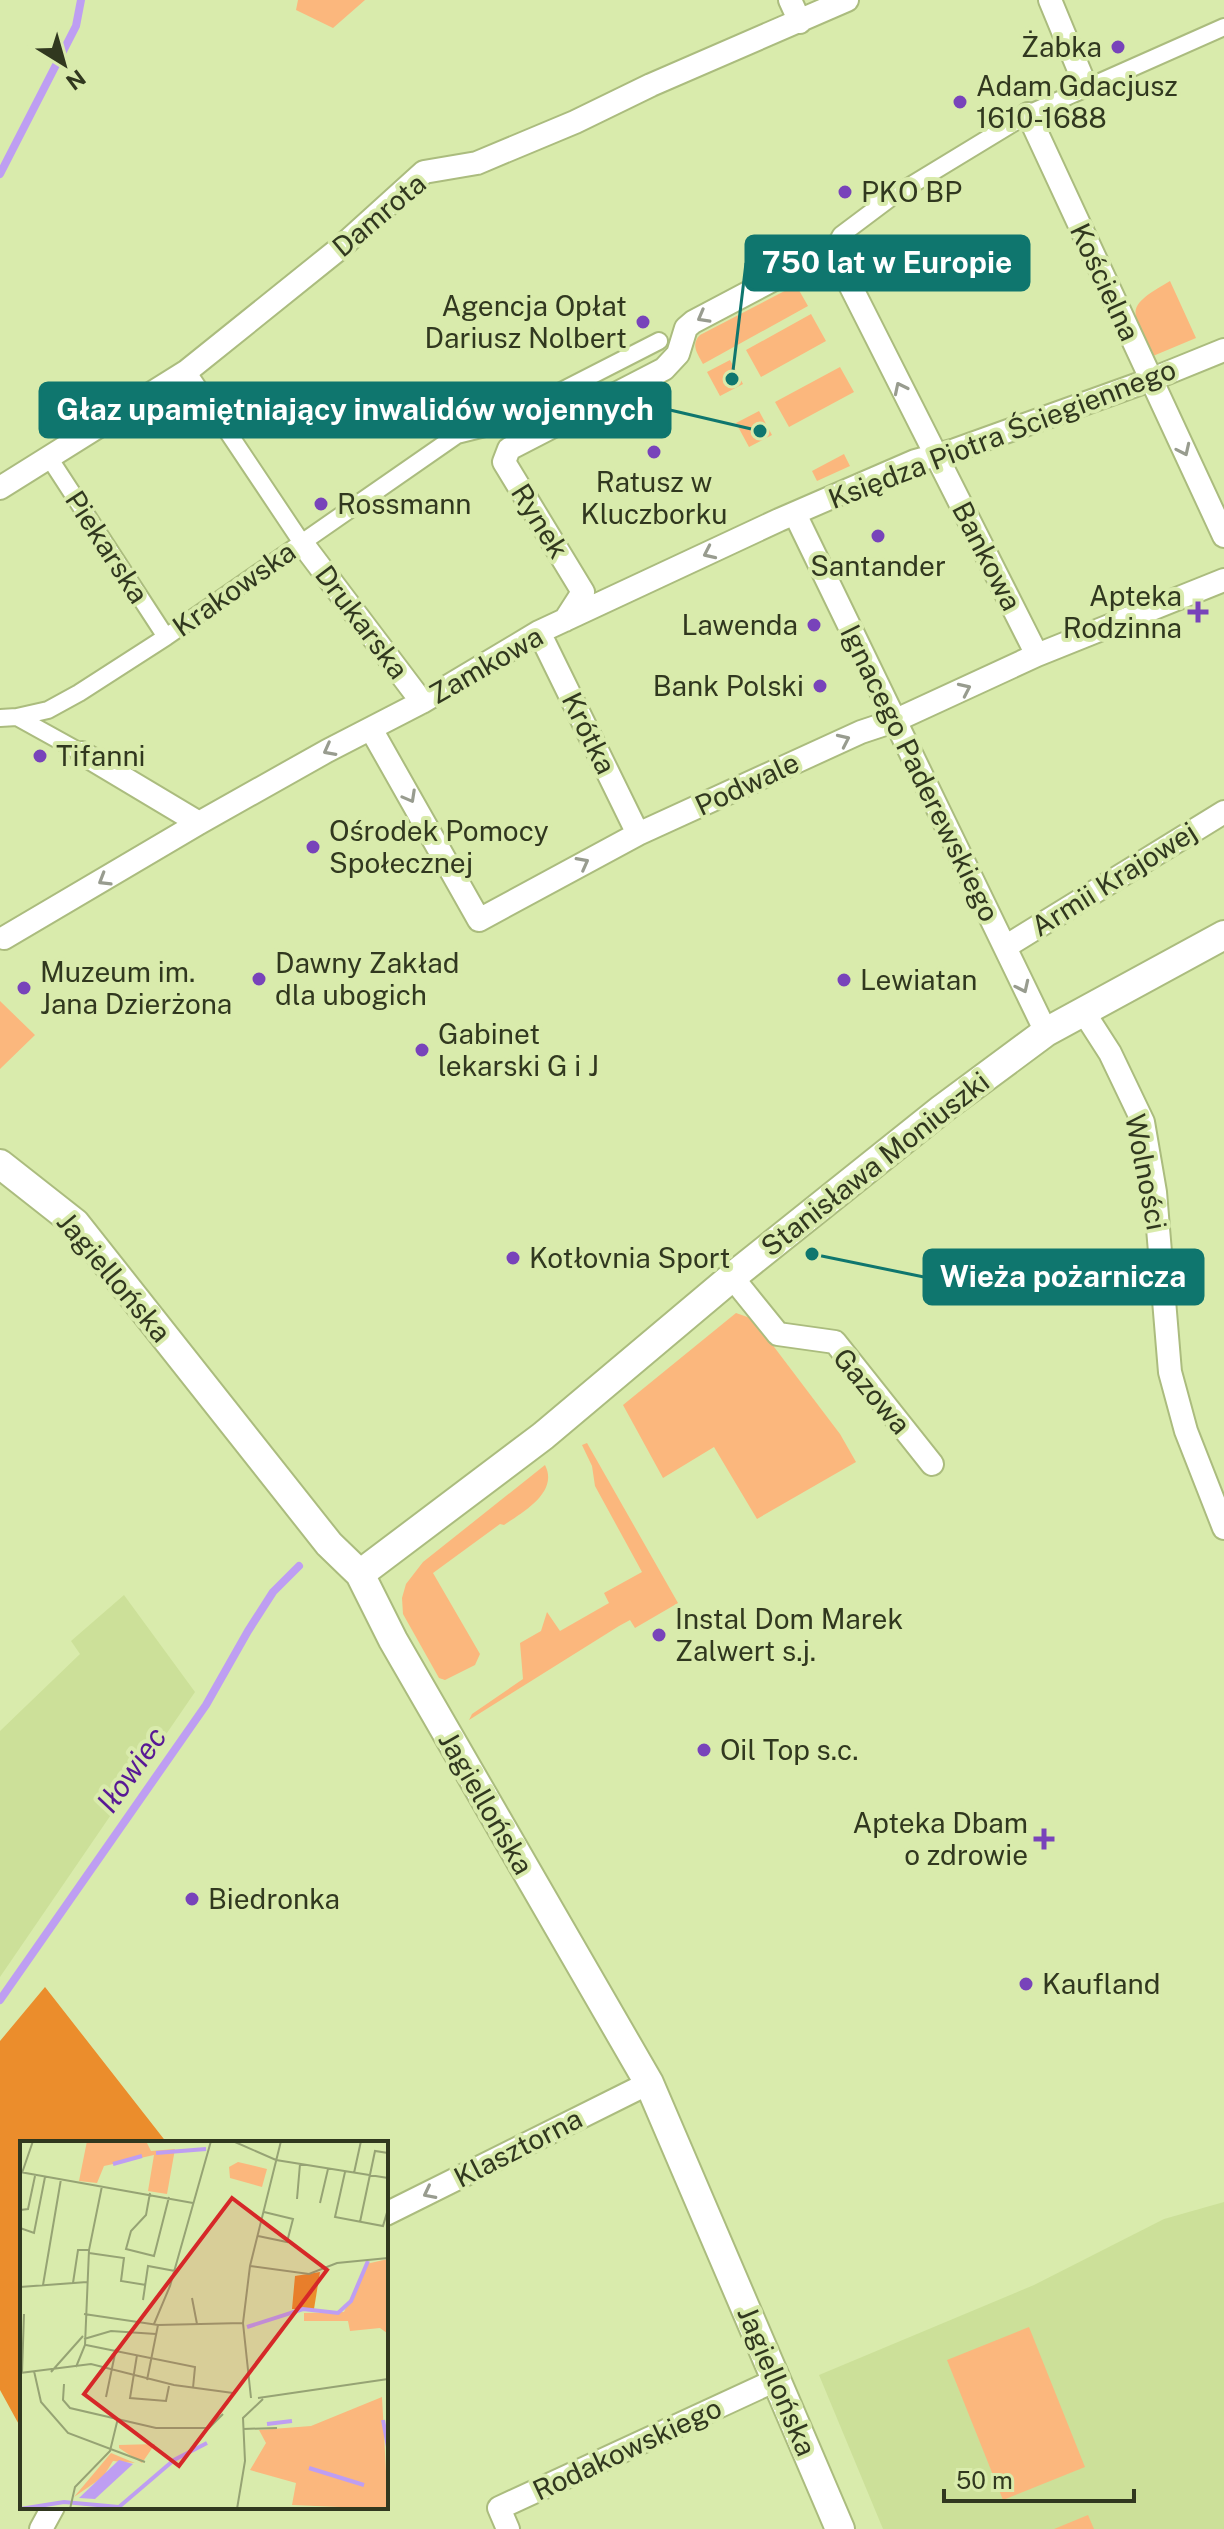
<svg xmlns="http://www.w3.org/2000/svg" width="1224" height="2529" viewBox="0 0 1224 2529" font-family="'Public Sans',sans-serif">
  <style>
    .built { fill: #cce099 }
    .green { fill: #fbb77d }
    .forest { fill: #eb8d2c }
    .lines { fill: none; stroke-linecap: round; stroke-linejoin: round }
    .stream { stroke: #be9ef2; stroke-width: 8 }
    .pedestrian-casing { stroke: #abbc7e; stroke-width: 20 }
    .minor-casing { stroke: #abbc7e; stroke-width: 26 }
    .tertiary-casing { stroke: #abbc7e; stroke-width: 32 }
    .pedestrian { stroke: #fff; stroke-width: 16 }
    .minor { stroke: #fff; stroke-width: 22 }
    .tertiary { stroke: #fff; stroke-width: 28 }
    .oneway { stroke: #989c8f }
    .poi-dot { fill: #7843ba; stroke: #d9ebac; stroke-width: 3 }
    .labels { text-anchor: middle; stroke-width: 8; stroke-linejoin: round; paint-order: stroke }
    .poi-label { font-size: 28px; fill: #31381f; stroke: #d9ebac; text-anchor: start }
    .street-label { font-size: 28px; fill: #31381f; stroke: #d9ebac }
    .water-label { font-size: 30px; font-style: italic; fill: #581895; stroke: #d9ebac }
    .inset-river { fill: none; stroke: #be9ef2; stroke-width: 4 }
    .inset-road { fill: none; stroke: #96a374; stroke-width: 2 }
    .view { fill: #d62828; fill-opacity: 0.15; stroke: #d62828; stroke-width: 4 }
    .inset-edge { fill: none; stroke: #31381f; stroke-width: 4 }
    .leader { fill: none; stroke: #0f766e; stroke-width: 3 }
    .callout-dot { fill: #0f766e; stroke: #d9ebac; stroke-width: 3 }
    .callout { fill: #0f766e; stroke: #0f766e; stroke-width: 3 }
    .callout-label { font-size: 30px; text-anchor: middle; font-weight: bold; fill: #fff }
  </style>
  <rect width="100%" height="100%" fill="#d9ebac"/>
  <path class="built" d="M124,1595l71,97 -195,285v-246l80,-77 -9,-13z
    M1224,2202v327h-341l-64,-154 215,-90 130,-66z"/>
  <path class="green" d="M298,0h67l-32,28 -37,-18z
    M1170,281l26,57 -43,18c-21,-47 -31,-47 17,-75z
    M796,285l12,21 -105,58c-5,-10 -13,-19 -3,-29z
    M811,314l15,27 -65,36 -15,-27z
    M730,360l13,24 -23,12 -13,-24z
    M840,367l14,25 -65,35 -14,-25z
    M759,411l13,24 -23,12 -13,-24z
    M844,454l6,12 -33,15 -5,-10z
    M0,1001l35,34 -35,34z
    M736,1313l17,6 87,115 16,28 -99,57 -43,-72 -51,31 -40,-73z
    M587,1443l91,160 -43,25 -5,-8 -11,6 -150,94 3,-6 51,-35 -3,-36 21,-12 6,-19 13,19 49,-28 -5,-10 38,-21 -47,-86 -3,-20 -10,-21z
    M545,1465c14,27 -22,47 -41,60l-4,-1 -67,49 47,81 -5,11 -30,15 -6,-2 -36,-64 -1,-16 4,-14 17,-22z
    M1029,2327l56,140 -82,33 -56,-140z
    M1088,2515l6,14h-40z"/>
  <path class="forest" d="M45,1987l122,156h-145v287l-22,-40v-349z"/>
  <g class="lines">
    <path class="stream" d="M0,174l76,-148 5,-26
      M0,2000l206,-295 42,-74 25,-39 26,-26"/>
    <defs>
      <path id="pedestrian" d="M873,196l12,5 143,-87 196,-87
        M827,260l14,-25 48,-36
        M187,371l115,172
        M48,456l118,181
        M17,717l65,36
        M0,718l17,-1 31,-7 31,-17 87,-56 291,-202 36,-9 166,-85"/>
      <path id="minor" d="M790,0l10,22
        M1050,0l36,87
        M1028,114l196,422
        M0,488l187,-117 153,-123 84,-76 53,-9 98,-41 76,-37 196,-85
        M795,514l251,518
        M302,543l120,159
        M565,620l18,-28 -79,-130 5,-13 155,-80 14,-15 8,-26 7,-6 121,-64c14,1 23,6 31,17l192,380
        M539,632l99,202
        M371,729l108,191 159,-86 223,-102 33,-11 143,-66 187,-75
        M82,753l117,70
        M4,938l195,-115 128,-72 95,-49 117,-70 240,-112 136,-59 40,-11 195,-70 74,-30
        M1005,947l219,-135
        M1083,1011l27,42 33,69 12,70 15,180 16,59 38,97
        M732,1277l46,57 57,8 97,122
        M386,2214l263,-131
        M41,2529l12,-22
        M508,2529l-9,-21 277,-128"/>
      <path id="tertiary" d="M0,1164l75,59 254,321 31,30 33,66 256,443 191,446
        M360,1574l183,-138 189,-159 210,-168 104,-77 178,-97"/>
    </defs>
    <use href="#pedestrian" class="pedestrian-casing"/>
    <use href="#minor" class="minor-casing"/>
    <use href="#tertiary" class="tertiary-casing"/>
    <use href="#pedestrian" class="pedestrian"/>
    <use href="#minor" class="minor"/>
    <use href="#tertiary" class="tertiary"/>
  </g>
  <defs><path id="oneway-chevron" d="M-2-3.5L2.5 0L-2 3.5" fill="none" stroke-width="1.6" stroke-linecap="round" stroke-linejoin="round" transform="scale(2)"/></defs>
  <g class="oneway">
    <use href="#oneway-chevron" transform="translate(703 317) rotate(151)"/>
    <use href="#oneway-chevron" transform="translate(900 388) rotate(-116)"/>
    <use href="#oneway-chevron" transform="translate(1184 450) rotate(65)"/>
    <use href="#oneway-chevron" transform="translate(709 553) rotate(155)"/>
    <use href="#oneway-chevron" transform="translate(965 689) rotate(-25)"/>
    <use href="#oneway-chevron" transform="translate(844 740) rotate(-25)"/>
    <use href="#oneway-chevron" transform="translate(329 750) rotate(152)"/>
    <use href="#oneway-chevron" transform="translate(410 797) rotate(61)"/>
    <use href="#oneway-chevron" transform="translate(583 863) rotate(-28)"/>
    <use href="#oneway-chevron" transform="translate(104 880) rotate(149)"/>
    <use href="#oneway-chevron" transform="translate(1023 987) rotate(65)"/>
    <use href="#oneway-chevron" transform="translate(429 2193) rotate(153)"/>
  </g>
  <g class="poi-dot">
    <circle cx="1118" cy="47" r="8"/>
    <circle cx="960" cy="102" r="8"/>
    <circle cx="845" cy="192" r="8"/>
    <circle cx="643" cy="322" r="8"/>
    <circle cx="654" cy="452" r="8"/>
    <circle cx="321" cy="504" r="8"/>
    <circle cx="878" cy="536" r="8"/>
    <path d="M1194 600h8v8h8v8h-8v8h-8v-8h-8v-8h8z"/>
    <circle cx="814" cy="625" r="8"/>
    <circle cx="820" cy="686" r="8"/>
    <circle cx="40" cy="756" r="8"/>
    <circle cx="313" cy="847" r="8"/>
    <circle cx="259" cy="979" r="8"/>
    <circle cx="844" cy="980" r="8"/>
    <circle cx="24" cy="988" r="8"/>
    <circle cx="422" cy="1050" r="8"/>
    <circle cx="513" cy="1258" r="8"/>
    <circle cx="659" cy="1635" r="8"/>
    <circle cx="704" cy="1750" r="8"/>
    <path d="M1040 1827h8v8h8v8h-8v8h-8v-8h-8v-8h8z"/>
    <circle cx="192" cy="1899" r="8"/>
    <circle cx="1026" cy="1984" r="8"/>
  </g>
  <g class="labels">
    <g class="poi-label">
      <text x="1102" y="57" text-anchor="end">Żabka</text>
      <text x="976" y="96">Adam Gdacjusz<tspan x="976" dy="32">1610-1688</tspan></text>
      <text x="861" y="202">PKO BP</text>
      <text x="627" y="316" text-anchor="end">Agencja Opłat<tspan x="627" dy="32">Dariusz Nolbert</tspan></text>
      <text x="654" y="492" text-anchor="middle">Ratusz w<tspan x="654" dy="32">Kluczborku</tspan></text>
      <text x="337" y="514">Rossmann</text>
      <text x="878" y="576" text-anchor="middle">Santander</text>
      <text x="1182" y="606" text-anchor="end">Apteka<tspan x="1182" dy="32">Rodzinna</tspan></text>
      <text x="798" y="635" text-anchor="end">Lawenda</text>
      <text x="804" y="696" text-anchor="end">Bank Polski</text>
      <text x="56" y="766">Tifanni</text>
      <text x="329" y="841">Ośrodek Pomocy<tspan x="329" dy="32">Społecznej</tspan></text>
      <text x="275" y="973">Dawny Zakład<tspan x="275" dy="32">dla ubogich</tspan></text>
      <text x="40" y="982">Muzeum im.<tspan x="40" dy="32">Jana Dzierżona</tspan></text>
      <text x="860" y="990">Lewiatan</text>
      <text x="438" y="1044">Gabinet<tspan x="438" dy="32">lekarski G i J</tspan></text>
      <text x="529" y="1268">Kotłovnia Sport</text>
      <text x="675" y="1629">Instal Dom Marek<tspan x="675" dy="32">Zalwert s.j.</tspan></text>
      <text x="720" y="1760">Oil Top s.c.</text>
      <text x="1028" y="1833" text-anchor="end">Apteka Dbam<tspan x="1028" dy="32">o zdrowie</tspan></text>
      <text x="208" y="1909">Biedronka</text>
      <text x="1042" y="1994">Kaufland</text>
    </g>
    <g class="street-label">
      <text transform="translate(379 215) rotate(-40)" y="10">Damrota</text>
      <text transform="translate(1105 282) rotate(65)" y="10">Kościelna</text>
      <text transform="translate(1002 434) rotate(-21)" y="10">Księdza Piotra Ściegiennego</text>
      <text transform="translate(540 521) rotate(58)" y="10">Rynek</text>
      <text transform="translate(107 547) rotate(57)" y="10">Piekarska</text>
      <text transform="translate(987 556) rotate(63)" y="10">Bankowa</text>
      <text transform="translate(234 589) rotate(-35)" y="10">Krakowska</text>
      <text transform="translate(362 622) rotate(53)" y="10">Drukarska</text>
      <text transform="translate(486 665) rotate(-30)" y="10">Zamkowa</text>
      <text transform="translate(589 733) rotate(64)" y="10">Krótka</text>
      <text transform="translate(920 773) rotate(64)" y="10">Ignacego Paderewskiego</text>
      <text transform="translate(747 784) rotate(-25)" y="10">Podwale</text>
      <text transform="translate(1114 879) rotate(-32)" y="10">Armii Krajowej</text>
      <text transform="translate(875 1164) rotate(-38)" y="10">Stanisława Moniuszki</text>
      <text transform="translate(1146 1172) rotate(79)" y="10">Wolności</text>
      <text transform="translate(114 1277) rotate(50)" y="10">Jagiellońska</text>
      <text transform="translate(872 1391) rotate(50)" y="10">Gazowa</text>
      <text transform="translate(486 1803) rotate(60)" y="10">Jagiellońska</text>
      <text transform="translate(518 2148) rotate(-27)" y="10">Klasztorna</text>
      <text transform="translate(777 2381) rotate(67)" y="10">Jagiellońska</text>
      <text transform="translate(627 2449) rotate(-25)" y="10">Rodakowskiego</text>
    </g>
    <g class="water-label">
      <text transform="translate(132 1770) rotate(-55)" y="10">Iłowiec</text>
    </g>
  </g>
  <g transform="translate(20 2141)">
    <rect width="368" height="368" fill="#d9ebac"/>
    <path d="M67,0h59l5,10 24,-2 -8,45 -19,-3 6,-36 -50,11 -7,17 -18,-2zM218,21l29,7 -5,18 -32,-9 -1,-11zM368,118l-1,74 -7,-5 -30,3 -2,-10h-44v-8l40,-1 22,-48zM362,256l6,112 -96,-4 4,-22 -46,-13 16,-27 -7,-13 52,-4zM135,303l-13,19 -23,-15v-3zM91,312l24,10 -22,-2 -10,16 -29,20z" fill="#fbb77d"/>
    <path d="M300,131l-6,37h-22l3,-33z" fill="#eb8d2c"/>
    <path d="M99,319l14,4 -38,35 -16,-1z" fill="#be9ef2"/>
    <path class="inset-river" d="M136,12l50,-4M93,23l29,-8M227,186l56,-18 35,4 13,-12 17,-40M363,279l5,27M247,283l25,-3M289,327l55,17M0,368l44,-7 55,5 55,-47 33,-17"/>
    <path class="inset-road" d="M215,1l41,18 112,18M0,31l173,31M325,31l-10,45 48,9 5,-17M2,32l11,-32M334,32l7,-32M130,52l-4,22 -15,16 -5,18 28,7 15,-59M277,58l3,-35M300,62l8,-34M0,69l8,-1 7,-33M340,81l15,-71 13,2M0,87l14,5 11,-56M238,95l29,6 6,-23 -29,-7M69,112l35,5 -3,23 25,4M230,125l59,8 28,-11 51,-5M53,142l5,-33h11M23,144l18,-106M0,146l67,-5M172,157l5,26M123,159l5,-34 27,5M64,173l74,11 85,-2M134,183l16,-38 41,-145M64,198l27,-8 45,3M66,204l109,22 -2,21M117,214l-7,43 36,3 3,-15M56,226l9,-22 4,-95 13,-64M14,230l7,31 27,31 77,29M31,231l32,-36M0,232l71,-9 83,21 59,8M2,232l2,-59M127,239l11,-55M44,243l-1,16 7,8 86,20h53l14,-14M86,256l10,-48M231,257l-8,-75 7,-57 31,-125M238,257l130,-19M223,288l34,-1M50,368l5,-22 35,-36 8,-33M217,368l8,-48 -2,-43 20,-19"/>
    <path class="view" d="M212,57l95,72 -148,196 -95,-72z"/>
    <rect width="368" height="368" class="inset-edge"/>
  </g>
  <path class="leader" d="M732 379L746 263M760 431L670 410M812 1254L924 1277"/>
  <g class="callout-dot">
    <circle cx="732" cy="379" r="8"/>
    <circle cx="760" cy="431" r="8"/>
    <circle cx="812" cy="1254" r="8"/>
  </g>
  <g class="callout">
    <rect x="746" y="236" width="283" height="54" rx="8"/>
    <rect x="40" y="383" width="630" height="54" rx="8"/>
    <rect x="924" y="1250" width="279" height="54" rx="8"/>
  </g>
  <g class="callout-label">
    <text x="887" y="273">750 lat w Europie</text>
    <text x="355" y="420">Głaz upamiętniający inwalidów wojennych</text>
    <text x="1063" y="1287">Wieża pożarnicza</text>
  </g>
  <g transform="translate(64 64) rotate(143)" stroke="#d9ebac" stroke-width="6" paint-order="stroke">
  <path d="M0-6L14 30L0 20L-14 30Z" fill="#31381f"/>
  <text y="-12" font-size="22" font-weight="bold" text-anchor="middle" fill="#31381f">N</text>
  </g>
  <path d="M944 2489v12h190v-12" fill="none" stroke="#31381f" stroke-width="4"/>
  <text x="956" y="2489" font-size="24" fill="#31381f" stroke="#d9ebac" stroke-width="6" paint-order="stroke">50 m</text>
</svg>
